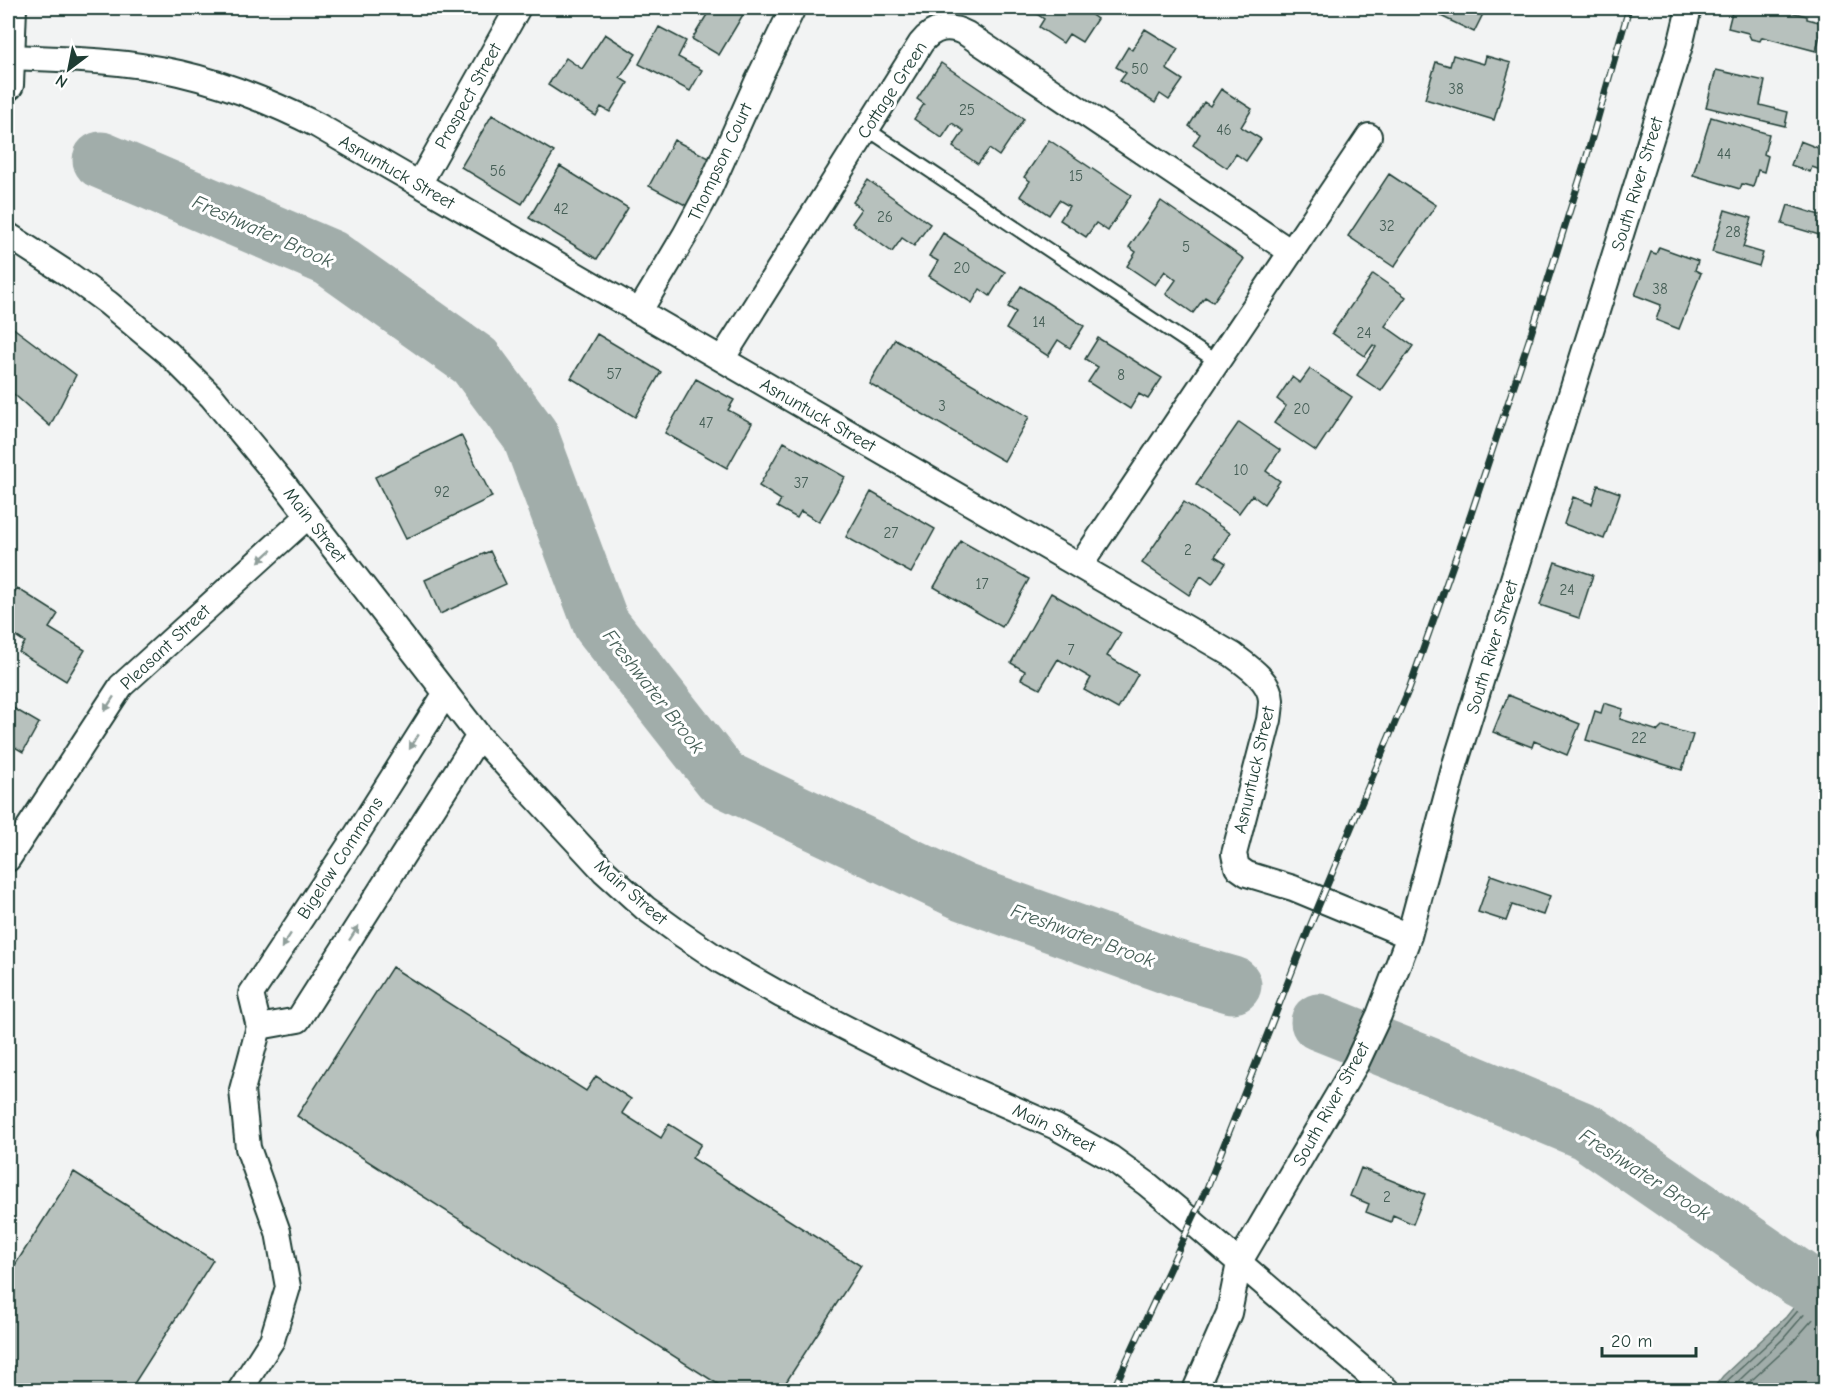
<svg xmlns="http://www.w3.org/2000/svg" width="1833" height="1398" viewBox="0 0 1833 1398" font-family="'Comic Neue',sans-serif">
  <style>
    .water { fill: #a1adaa; stroke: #6d807b; stroke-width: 1.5 }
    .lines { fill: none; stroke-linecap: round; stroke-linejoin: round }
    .shore { stroke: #536a63; stroke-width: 1.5 }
    .river { stroke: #a1adaa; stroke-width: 57 }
    .building { fill: #b7c1bd; stroke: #1f3d34; stroke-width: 1.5 }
    .service-casing { stroke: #1f3d34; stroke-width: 16 }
    .minor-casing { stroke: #1f3d34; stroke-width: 28 }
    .tertiary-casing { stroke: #1f3d34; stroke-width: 34 }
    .service { stroke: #fff; stroke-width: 12 }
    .minor { stroke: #fff; stroke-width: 24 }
    .tertiary { stroke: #fff; stroke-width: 30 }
    .rail-casing { stroke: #1f3d34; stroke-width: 7 }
    .rail { stroke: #fff; stroke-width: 4.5; stroke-dasharray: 14; stroke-linecap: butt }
    .oneway { fill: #8f9e9a }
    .labels { text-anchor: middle; stroke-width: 6; stroke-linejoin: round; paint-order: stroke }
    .number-label { font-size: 15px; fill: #455e56 }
    .street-label { font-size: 18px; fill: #1f3d34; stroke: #fff }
    .water-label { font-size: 20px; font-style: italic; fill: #465f57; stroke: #fff }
  </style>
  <rect width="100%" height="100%" fill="#f2f3f3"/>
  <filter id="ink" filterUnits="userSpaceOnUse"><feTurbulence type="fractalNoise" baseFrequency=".0167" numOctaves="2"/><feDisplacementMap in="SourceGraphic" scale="12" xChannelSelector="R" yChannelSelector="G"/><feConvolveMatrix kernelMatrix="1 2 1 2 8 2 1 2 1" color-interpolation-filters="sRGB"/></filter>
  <g filter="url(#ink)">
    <path class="water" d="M1825,1269v121h-113l11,-14 63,-59 12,-15 4,-9z"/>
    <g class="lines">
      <path class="shore" d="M1720,1390l8,-10 50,-46 24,-28 5,-9 19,-19
        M1729,1390l54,-51 43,-50
        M1741,1390l49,-45 25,-28 11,-15"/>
      <path class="river" d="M101,160l229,98 145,103 55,74 71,189 121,154 241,114 211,76 59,17
        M1319,1022l123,49 145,61 214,148 25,14"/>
    </g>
    <path class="building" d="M711,8h36l-28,47 -27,-16z
      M1033,8h56l-3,3 11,8 -15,23 -13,-8 -6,9 -24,-16 5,-8 -13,-9z
      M1424,8h62l-12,24z
      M1733,8h41l33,8v3l16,4 -7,28 -54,-14 -2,4 -9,-2 -3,-6 -20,-5z
      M659,27l27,14 -8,16 24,13 -12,21 -51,-27z
      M1145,29l33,20 -12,20 17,11 -14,20 -9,-6 -5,9 -35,-22 6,-8 -10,-6 12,-20 4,3z
      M605,34l31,20 -16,24 8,5 -18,29 -9,-5 -5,9 -48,-31 18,-27 16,11z
      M1453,55l31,9 2,-8 25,7 -17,57 -69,-21 11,-37 14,4z
      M941,63l83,56 -25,37 -10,-7 -11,15 -25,-17 11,-16 -12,-8 -10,15 -28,-19 10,-15 -7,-5z
      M1716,70l49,11 -5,24 28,7 -3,14 -79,-19z
      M1221,89l31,20 -11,18 20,12 -15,22 -10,-7 -9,14 -34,-23 7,-11 -11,-8 15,-24 6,4z
      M492,115l62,37 -32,52 -61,-37z
      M1711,117l58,17 -5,20 4,2 -4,16 -6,-2 -5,17 -11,-3 -2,5 -47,-14z
      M674,140l37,19 -24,47 -38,-20z
      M1049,140l82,55 -23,36 -12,-8 -10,14 -26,-17 9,-14 -10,-6 -10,15 -29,-19 10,-15 -6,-4z
      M1800,141l26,10v21l-14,-5 -2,5 -19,-7z
      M560,166l68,42 -31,51 -68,-41z
      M1389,174l47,31 -42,62 -46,-31z
      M868,180l62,44 -16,22 -12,-8 -10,14 -40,-29 10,-14 -9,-7z
      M1161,201l83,58 -31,43 -8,-5 -12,16 -27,-19 10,-14 -11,-9 -10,14 -28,-19 9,-14 -7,-5z
      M1788,205l38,12v20l-44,-13z
      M1725,210l27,8 -9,29 20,6 -4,13 -47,-14z
      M943,233l62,39 -15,24 -10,-7 -8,14 -43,-27 9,-15 -9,-5z
      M1659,247l39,14 -3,9 6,3 -22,56 -23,-9 5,-15 -26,-10 16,-43 5,2z
      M1373,274l33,23 -21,29 28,20 -32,45 -24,-16 19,-28 -3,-2 -8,11 -33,-23z
      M1021,286l63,40 -14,22 -12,-8 -10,16 -42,-27 10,-17 -8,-5z
      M8,324l68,51 -26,51 -42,-37z
      M597,334l64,38 -26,45 -64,-39z
      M1098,338l64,40 -14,21 -9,-5 -9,15 -42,-27 10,-15 -13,-8z
      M895,339l134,78 -25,44 -135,-78z
      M1310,369l42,28 -36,54 -42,-28 12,-17 -9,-7 15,-22 8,6z
      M696,379l38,21 -6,10 24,13 -25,45 -62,-35z
      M1239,422l41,28 -14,21 14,10 -16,23 -12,-9 -13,18 -43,-29z
      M461,435l31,62 -86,42 -31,-62z
      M784,442l61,35 -26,45 -18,-11 -4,7 -20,-11 4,-7 -22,-14z
      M1598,485l22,8 -16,46 -40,-15 9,-27 19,7z
      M871,492l64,37 -24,44 -65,-36z
      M1184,502l46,31 -15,23 11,7 -14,21 -11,-8 -12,19 -47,-32z
      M961,541l68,38 -27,48 -68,-40z
      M490,551l16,33 -66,30 -15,-34z
      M1555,562l38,13 -14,43 -39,-13z
      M17,588l41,26 -9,14 36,22 -19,31 -47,-29 6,-10 -17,-11v-28z
      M1051,593l70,40 -14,23 31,18 -20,35 -34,-19 7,-12 -33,-19 -18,30 -19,-10 4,-8 -14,-8z
      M1508,695l72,29 -13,31 -33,-14 -2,6 -39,-15z
      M1604,703l19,6 -3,10 38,12 5,-5 30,9 -11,35 -96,-30 9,-29 6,2z
      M8,705l31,18 -16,29 -15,-9z
      M1491,875l59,21 -7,19 -31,-10 -6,16 -28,-9z
      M392,967l194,124 10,-15 35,23 -9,14 39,25 8,-14 32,20 -9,14 169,108 -80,124h-54l-430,-274z
      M1361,1168l64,26 -12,30 -20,-9 -2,7 -25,-10 3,-8 -19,-8z
      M74,1172l139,88 -83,130h-122v-114z"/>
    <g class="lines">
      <defs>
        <path id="service" d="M867,129l350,233
          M1824,1135h2"/>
        <path id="minor" d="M9,57c57,2 114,3 170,16 48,11 94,30 138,52l916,530c14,11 37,25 38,45 0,6 -1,13 -2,20l-35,134 3,13 10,7 46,14 116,48
          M419,184l99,-176
          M8,235l63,41 37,27 61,51 43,43 75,91 192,248 125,135 41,37 33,24 43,29 60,34 157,80 118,52 55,31 36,26 35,29 205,177
          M639,312l46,-77 23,-43 50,-112 35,-72
          M722,359l199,-316c13,-16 28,-19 46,-9l324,218
          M1080,566l289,-430
          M8,859l113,-173 187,-170
          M259,1027l39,-7 181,-284
          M240,1390l32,-50 16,-53 -10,-55 -30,-84 -6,-58 17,-63 -8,-33 104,-157 91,-144
          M1195,1390l34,-77 10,-50 117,-199 23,-49 30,-79 47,-175 224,-715 9,-38"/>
        <path id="tertiary" d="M8,85l3,-77"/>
      </defs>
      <use href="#service" class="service-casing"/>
      <use href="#minor" class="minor-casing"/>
      <use href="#tertiary" class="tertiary-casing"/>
      <use href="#service" class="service"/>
      <use href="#minor" class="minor"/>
      <use href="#tertiary" class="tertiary"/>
      <defs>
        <path id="rail" d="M1113,1390l94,-202 101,-257 101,-242 62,-175 59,-177 56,-178 43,-151"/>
      </defs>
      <use href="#rail" class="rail-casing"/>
      <use href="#rail" class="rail"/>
    </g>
    <defs><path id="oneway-solid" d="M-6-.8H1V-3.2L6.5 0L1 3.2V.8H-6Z" transform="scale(1.5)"/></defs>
    <g class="oneway">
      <use href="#oneway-solid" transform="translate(265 556) rotate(138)"/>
      <use href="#oneway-solid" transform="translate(109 704) rotate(123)"/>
      <use href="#oneway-solid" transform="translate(414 742) rotate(122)"/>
      <use href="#oneway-solid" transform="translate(354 933) rotate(-57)"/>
      <use href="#oneway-solid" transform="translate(286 941) rotate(123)"/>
    </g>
  </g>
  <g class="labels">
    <g class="number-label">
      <text x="1140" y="74">50</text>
      <text x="1456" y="94">38</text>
      <text x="967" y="115">25</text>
      <text x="1224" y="135">46</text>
      <text x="1724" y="159">44</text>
      <text x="498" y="176">56</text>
      <text x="1076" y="181">15</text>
      <text x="561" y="214">42</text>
      <text x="885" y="222">26</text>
      <text x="1387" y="231">32</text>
      <text x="1733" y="237">28</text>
      <text x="1186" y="252">5</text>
      <text x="962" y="273">20</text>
      <text x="1660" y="294">38</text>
      <text x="1039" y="327">14</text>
      <text x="1364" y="338">24</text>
      <text x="614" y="379">57</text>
      <text x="1121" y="380">8</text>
      <text x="942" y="411">3</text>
      <text x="1302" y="414">20</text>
      <text x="706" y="428">47</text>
      <text x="1241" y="475">10</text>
      <text x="801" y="488">37</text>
      <text x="442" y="497">92</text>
      <text x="891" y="538">27</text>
      <text x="1188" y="555">2</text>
      <text x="982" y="589">17</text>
      <text x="1567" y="595">24</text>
      <text x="1071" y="655">7</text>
      <text x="1639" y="743">22</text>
      <text x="1387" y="1202">2</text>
    </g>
    <g class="street-label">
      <text transform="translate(892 90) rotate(-57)" y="6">Cottage Green</text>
      <text transform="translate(468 96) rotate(-61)" y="6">Prospect Street</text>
      <text transform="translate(720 162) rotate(-65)" y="6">Thompson Court</text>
      <text transform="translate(397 172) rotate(30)" y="6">Asnuntuck Street</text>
      <text transform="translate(1637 184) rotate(-73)" y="6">South River Street</text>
      <text transform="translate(818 415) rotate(30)" y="6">Asnuntuck Street</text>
      <text transform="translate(315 525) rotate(52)" y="6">Main Street</text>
      <text transform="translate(165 647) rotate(-43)" y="6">Pleasant Street</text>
      <text transform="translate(1492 647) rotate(-73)" y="6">South River Street</text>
      <text transform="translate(1254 770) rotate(-77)" y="6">Asnuntuck Street</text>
      <text transform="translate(340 858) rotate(-57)" y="6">Bigelow Commons</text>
      <text transform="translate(631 892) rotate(41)" y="6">Main Street</text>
      <text transform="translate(1331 1104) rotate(-61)" y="6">South River Street</text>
      <text transform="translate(1054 1128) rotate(26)" y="6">Main Street</text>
    </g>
    <g class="water-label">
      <text transform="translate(263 231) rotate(24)" y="7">Freshwater Brook</text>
      <text transform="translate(654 691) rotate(52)" y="7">Freshwater Brook</text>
      <text transform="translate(1083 935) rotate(20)" y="7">Freshwater Brook</text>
      <text transform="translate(1645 1174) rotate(33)" y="7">Freshwater Brook</text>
    </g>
  </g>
  <rect width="1833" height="1398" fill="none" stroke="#fff" stroke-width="30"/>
  <rect x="15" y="15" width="1803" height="1368" fill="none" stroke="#1f3d34" stroke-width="2" filter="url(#ink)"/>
  <g transform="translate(69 69) rotate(212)" stroke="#ffffff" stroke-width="4.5" paint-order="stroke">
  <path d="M0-4.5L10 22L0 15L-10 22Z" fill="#1f3d34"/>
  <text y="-9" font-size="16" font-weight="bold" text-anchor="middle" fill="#1f3d34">N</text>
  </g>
  <path d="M1602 1347v9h94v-9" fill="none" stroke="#1f3d34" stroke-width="3"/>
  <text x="1611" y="1347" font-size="18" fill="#1f3d34" stroke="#ffffff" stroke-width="4.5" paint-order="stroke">20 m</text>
</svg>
